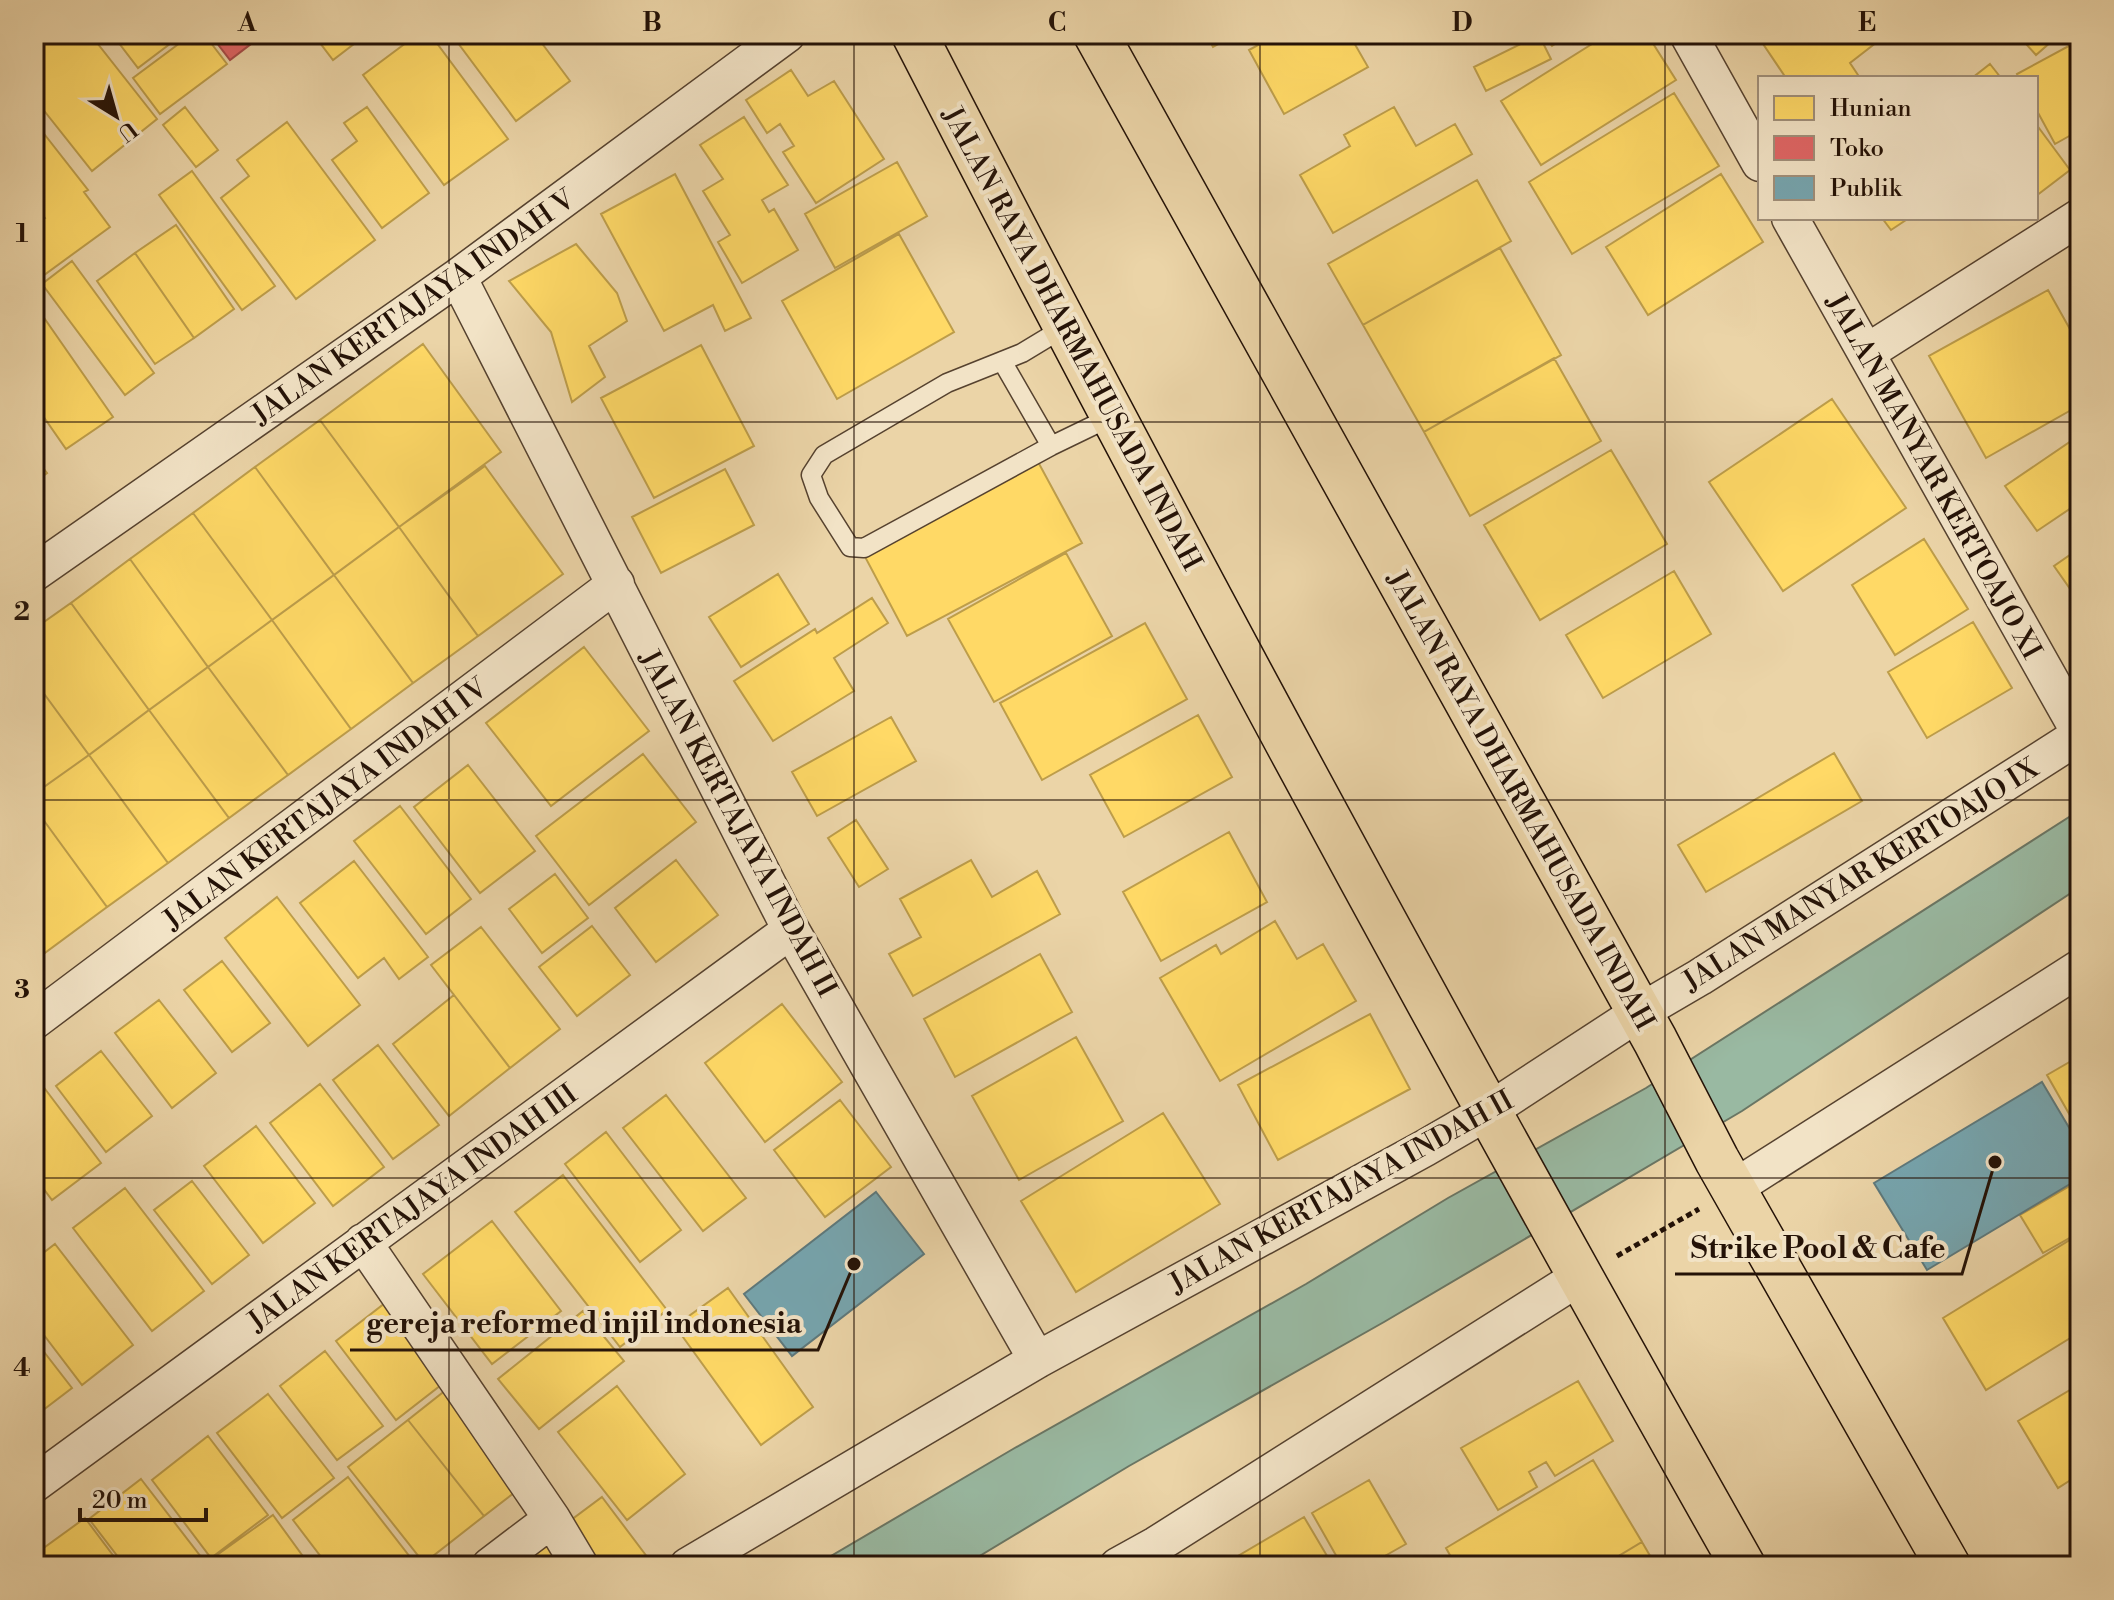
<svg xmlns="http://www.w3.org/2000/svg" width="2114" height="1600" viewBox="0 0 2114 1600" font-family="'Libre Bodoni',serif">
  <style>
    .water { fill: #99b9a2; stroke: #6a7664; stroke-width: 2 }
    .homes { fill: #ffd966; stroke: #bd9d4a; stroke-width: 2 }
    .shops { fill: #e06666; stroke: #a84d4a; stroke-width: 2 }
    .public { fill: #76a5af; stroke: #5d797d; stroke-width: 2 }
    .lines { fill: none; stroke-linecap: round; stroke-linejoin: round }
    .service-casing { stroke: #56422f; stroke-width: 21 }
    .minor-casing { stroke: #56422f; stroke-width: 39 }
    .primary-casing { stroke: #241207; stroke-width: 47 }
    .path { stroke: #241207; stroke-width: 5; stroke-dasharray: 6 4; stroke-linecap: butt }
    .service { stroke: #f2e3c6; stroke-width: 18 }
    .minor { stroke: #f2e3c6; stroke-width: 36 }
    .primary { stroke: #ebd4a7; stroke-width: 44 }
    .grid { fill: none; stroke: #241207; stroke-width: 2; stroke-opacity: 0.55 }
    .labels { text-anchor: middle; stroke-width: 8; stroke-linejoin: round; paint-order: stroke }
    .street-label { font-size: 28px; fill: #241207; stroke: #f2e3c6 }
    .leader { fill: none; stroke: #241207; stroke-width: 3 }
    .callout-dot { fill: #241207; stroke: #f2e3c6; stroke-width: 3 }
    .callout-label { font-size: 30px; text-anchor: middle; font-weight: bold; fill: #241207; stroke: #f2e3c6; stroke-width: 8; stroke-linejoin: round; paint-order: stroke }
    .neatline { fill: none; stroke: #241207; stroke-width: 3 }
    .grid-label { font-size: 26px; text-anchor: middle; font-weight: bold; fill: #241207 }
  </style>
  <rect width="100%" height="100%" fill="#ebd4a7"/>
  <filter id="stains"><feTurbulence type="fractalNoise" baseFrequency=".0025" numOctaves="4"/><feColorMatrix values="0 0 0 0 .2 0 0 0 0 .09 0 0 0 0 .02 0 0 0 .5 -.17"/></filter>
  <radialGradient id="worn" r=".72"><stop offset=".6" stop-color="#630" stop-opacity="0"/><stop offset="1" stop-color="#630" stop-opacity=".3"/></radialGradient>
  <path class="water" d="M2080,810v77l-338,224 -358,211 -255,144 -166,100h-149l199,-117 293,-165 142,-86 198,-110z"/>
  <path class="homes" d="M50,34h40l67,85 -65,52 -58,-73v-51z
    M112,34h71l-45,34z
    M192,34h12l23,30 -67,50 -27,-36z
    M315,34h52l-34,26 -19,-25z
    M418,34h12l78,105 -64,46 -81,-110z
    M535,34l35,47 -54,40 -64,-86z
    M1206,34h31l-24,13z
    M1278,34h22l1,3 5,-3h43l19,33 -84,47 -35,-64z
    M1543,34h27l-18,12z
    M1608,34h39l29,46 -135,85 -40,-64z
    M1871,34l6,8 -27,21 10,15h-74l-29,-43z
    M2017,34h43l-24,21z
    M1539,35l12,24 -65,32 -12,-24z
    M2078,41l2,89 -25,14 -19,-35v-31h-17l-2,-4z
    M1990,64l11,14h-29z
    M791,70l17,26 26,-15 50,78 -68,44 -33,-51 11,-6 -14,-22 -13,9 -21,-33z
    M1674,93l45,73 -147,88 -43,-72z
    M185,107l33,43 -22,17 -33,-42z
    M367,107l62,86 -47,35 -50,-68 25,-19 -13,-18z
    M1394,107l22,39 39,-22 17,30 -139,79 -33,-58 50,-29 -6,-11z
    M744,117l44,68 -26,15 7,12 5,-3 24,41 -56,33 -24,-41 12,-7 -27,-44 20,-12 -23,-34z
    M34,121l54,69 -4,2 26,35 -70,51 -6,-8v-44l11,-8 -9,-11 -2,2z
    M287,122l88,118 -79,59 -75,-101 28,-22 -12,-16z
    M2036,124l34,46 -34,26z
    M897,162l30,54 -92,52 -30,-54z
    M192,171l83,115 -33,24 -83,-115z
    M675,174l76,144 -26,13 -12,-26 -49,26 -63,-117z
    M1721,174l42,68 -115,73 -42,-68z
    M1477,180l34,61 -148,84 -35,-61z
    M1882,218h27l-18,12z
    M176,225l58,84 -40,29 -59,-85z
    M899,234l55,98 -117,67 -55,-98z
    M576,244l41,49 10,28 -38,25 16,31 -33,25 -21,-70 -42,-51z
    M1500,248l61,107 -137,77 -61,-107z
    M135,253l59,85 -39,26 -58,-83z
    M72,261l82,112 -29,22 -83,-111z
    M2048,290l32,57v58l-94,53 -57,-102z
    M40,312l73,105 -47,32 -32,-46v-86z
    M423,344l78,108 -102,75 -79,-107z
    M701,345l53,101 -100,52 -53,-100z
    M1554,358l47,83 -131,75 -46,-84z
    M1832,399l74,109 -123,83 -74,-109z
    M320,420l79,107 -65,48 -79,-108z
    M2080,435v67l-43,29 -32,-45z
    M1611,450l56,94 -127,76 -56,-95z
    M34,456l13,17 -13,10z
    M1037,460l45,83 -175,93 -44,-83z
    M485,466l78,108 -85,62 -79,-109z
    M255,467l79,108 -62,45 -79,-107z
    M725,469l29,56 -93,48 -29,-56z
    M193,513l79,107 -64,47 -78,-108z
    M399,527l79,109 -65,47 -79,-108z
    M1924,539l44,70 -73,46 -43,-70z
    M2080,548v55l-26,-37z
    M1066,553l46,83 -118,66 -46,-83z
    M130,559l78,108 -59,43 -78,-107z
    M1674,571l37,63 -108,64 -37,-63z
    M778,574l31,50 -68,43 -32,-50z
    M334,575l79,108 -62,46 -79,-109z
    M872,598l16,25 -54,35 20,33 -81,50 -39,-60 81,-52 2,4z
    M71,603l78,107 -60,45 -55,-75v-51z
    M272,620l79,109 -63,46 -80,-108z
    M1973,622l39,66 -85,50 -39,-66z
    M1145,623l42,76 -145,81 -42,-77z
    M584,647l65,84 -98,75 -65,-83z
    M208,667l80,108 -59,43 -80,-108z
    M34,680l55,75 -55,39z
    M149,710l80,108 -61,45 -79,-108z
    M1198,715l34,62 -108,60 -34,-62z
    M891,717l25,44 -99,55 -25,-44z
    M1834,753l28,48 -156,91 -28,-47z
    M643,754l53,68 -107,83 -53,-69z
    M89,755l79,108 -61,44 -73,-100v-13z
    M468,765l67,86 -55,42 -66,-86z
    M400,806l71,93 -45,35 -72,-93z
    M34,807l73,100 -65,48 -8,-10z
    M856,820l32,49 -29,18 -31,-49z
    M1229,832l38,70 -106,59 -38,-69z
    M676,860l42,55 -62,47 -41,-54z
    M971,860l21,37 45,-26 23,43 -147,82 -24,-42 32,-17 -21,-38z
    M354,861l74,96 -29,22 -15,-21 -26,20 -58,-75z
    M555,874l33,44 -46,35 -33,-44z
    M277,897l83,108 -52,41 -83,-108z
    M1275,921l22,38 26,-15 33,57 -136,80 -60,-103 56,-33 5,9z
    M592,926l38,49 -53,41 -38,-49z
    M481,927l79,102 -50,39 -79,-103z
    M1040,954l32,58 -117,65 -31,-58z
    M222,961l48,62 -38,29 -48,-62z
    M454,995l56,73 -61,48 -56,-72z
    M159,1000l57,73 -44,35 -57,-75z
    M782,1004l60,78 -77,60 -60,-79z
    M1370,1014l40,75 -132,71 -40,-75z
    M1076,1037l47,84 -104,59 -47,-84z
    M378,1045l61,80 -46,34 -60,-79z
    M101,1051l51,65 -46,36 -50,-66z
    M2080,1056v77l-33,-58z
    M39,1081l62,82 -49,37 -18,-24v-91z
    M320,1084l64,83 -51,39 -63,-83z
    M666,1095l80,103 -43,33 -80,-103z
    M840,1100l51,67 -66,50 -51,-67z
    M1163,1113l57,91 -144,88 -55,-91z
    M256,1126l59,77 -52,40 -59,-77z
    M606,1132l75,98 -41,32 -75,-98z
    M563,1175l104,135 -47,37 -105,-135z
    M2080,1180v52l-37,21 -23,-38z
    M192,1181l57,74 -37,29 -58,-74z
    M125,1188l79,103 -52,40 -79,-103z
    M492,1221l69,90 -69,53 -69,-90z
    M2073,1238l7,11v83l-94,58 -43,-72z
    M55,1244l78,101 -51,40 -48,-63v-62z
    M728,1288l85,119 -52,38 -86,-119z
    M389,1300l61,78 -54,42 -60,-79z
    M583,1311l41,50 -85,68 -41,-50z
    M34,1339l38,49 -38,29z
    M325,1351l58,75 -46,34 -57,-74z
    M1578,1381l35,60 -58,35 -9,-14 -17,10 8,15 -39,23 -37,-62z
    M2080,1384v90l-22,14 -40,-67z
    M451,1386l76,97 -43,33 -76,-96z
    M617,1386l68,88 -58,46 -69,-88z
    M268,1394l66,84 -52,40 -65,-85z
    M408,1420l76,96 -60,47 -76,-96z
    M208,1436l60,79 -57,43 -59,-78z
    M1593,1460l49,82 -40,24h-146l-10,-18z
    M348,1477l69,89h-89l-35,-46z
    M141,1479l67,87h-83l-36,-47z
    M1369,1480l37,64 -39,22h-25l-30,-53z
    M602,1497l49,65 -5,4h-53l-30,-40z
    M273,1515l37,51h-95l-5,-6z
    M1304,1517l29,49h-112z
    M85,1518l36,48h-85l-2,-11z
    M555,1541l17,25h-29l-8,-12z
    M1642,1542l14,24h-54z"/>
  <path class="shops" d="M210,34h54l-34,26z"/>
  <path class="public" d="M2042,1082l38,64v32l-153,92 -53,-87z
    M876,1192l48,62 -132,102 -48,-62z"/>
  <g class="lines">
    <defs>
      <path id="service" d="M1065,327l-43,26 -75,30 -123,72 -13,20 8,23 31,49 14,1 187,-102 62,-30
        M1002,361l49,85"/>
      <path id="minor" d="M1688,34l72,129
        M1790,218l290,515
        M458,277l333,653 246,430
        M1866,353l214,-136
        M34,573l424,-296 329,-243
        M34,1021l582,-437
        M1734,1188l346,-220
        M363,1242l189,277 -62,47
        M34,1484l757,-554
        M552,1519l28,47
        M688,1566l349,-206 388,-212 62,-36 153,-100 60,-35 380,-242
        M1118,1566l38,-21 425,-269"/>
      <path id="primary" d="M914,34c265,516 543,1027 829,1532
        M1096,34l559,1006 62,120 231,406"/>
    </defs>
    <use href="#service" class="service-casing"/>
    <use href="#minor" class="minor-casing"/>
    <use href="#primary" class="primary-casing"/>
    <path class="path" d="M1617,1256l82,-47"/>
    <use href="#service" class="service"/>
    <use href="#minor" class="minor"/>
    <use href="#primary" class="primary"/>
  </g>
  <path class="grid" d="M449,34v1532M854,34v1532M1260,34v1532M1665,34v1532M34,422h2046M34,800h2046M34,1178h2046"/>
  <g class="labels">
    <g class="street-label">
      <text transform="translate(413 306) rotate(-35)" y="10">JALAN KERTAJAYA INDAH V</text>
      <text transform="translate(1073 338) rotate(62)" y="10">JALAN RAYA DHARMAHUSADA INDAH</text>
      <text transform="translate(1935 476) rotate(61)" y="10">JALAN MANYAR KERTOAJO XI</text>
      <text transform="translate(1522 800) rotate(61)" y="10">JALAN RAYA DHARMAHUSADA INDAH</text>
      <text transform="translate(325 803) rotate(-37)" y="10">JALAN KERTAJAYA INDAH IV</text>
      <text transform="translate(739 823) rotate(62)" y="10">JALAN KERTAJAYA INDAH II</text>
      <text transform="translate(1860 874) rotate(-32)" y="10">JALAN MANYAR KERTOAJO IX</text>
      <text transform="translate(1341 1191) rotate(-29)" y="10">JALAN KERTAJAYA INDAH II</text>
      <text transform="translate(412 1207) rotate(-36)" y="10">JALAN KERTAJAYA INDAH III</text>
    </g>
  </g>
  <path class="leader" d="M1995 1162L1962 1274H1675M854 1264L818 1350H350"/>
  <g class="callout-dot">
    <circle cx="1995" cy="1162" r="8"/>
    <circle cx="854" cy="1264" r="8"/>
  </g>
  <g class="callout-label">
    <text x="1818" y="1258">Strike Pool &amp; Cafe</text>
    <text x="584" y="1333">gereja reformed injil indonesia</text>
  </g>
  <rect width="2114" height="1600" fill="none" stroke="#ebd4a7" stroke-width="88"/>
  <rect x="1758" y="76" width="280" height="144" fill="#f2e3c6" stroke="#a08f7a" stroke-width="2"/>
  <rect x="1774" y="96" width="40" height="24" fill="#ffd966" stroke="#a08f7a" stroke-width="2"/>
  <text x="1830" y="116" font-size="24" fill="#241207">Hunian</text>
  <rect x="1774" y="136" width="40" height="24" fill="#e06666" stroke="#a08f7a" stroke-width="2"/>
  <text x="1830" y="156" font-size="24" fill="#241207">Toko</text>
  <rect x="1774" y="176" width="40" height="24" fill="#76a5af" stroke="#a08f7a" stroke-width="2"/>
  <text x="1830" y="196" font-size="24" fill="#241207">Publik</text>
  <g transform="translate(116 116) rotate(143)" stroke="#f2e3c6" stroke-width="6" paint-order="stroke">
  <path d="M0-6L14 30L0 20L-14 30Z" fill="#241207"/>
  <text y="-12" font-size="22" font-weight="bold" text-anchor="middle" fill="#241207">U</text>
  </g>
  <path d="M80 1508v12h126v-12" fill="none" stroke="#241207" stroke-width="4"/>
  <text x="92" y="1508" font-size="24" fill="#241207" stroke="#f2e3c6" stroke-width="6" paint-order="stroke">20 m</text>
  <rect x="44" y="44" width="2026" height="1512" class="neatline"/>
  <g class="grid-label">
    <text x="247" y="31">A</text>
    <text x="652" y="31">B</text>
    <text x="1057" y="31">C</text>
    <text x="1462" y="31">D</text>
    <text x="1867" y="31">E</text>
    <text x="22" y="242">1</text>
    <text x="22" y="620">2</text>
    <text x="22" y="998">3</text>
    <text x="22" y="1376">4</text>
  </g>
  <rect width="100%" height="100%" filter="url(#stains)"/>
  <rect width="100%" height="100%" fill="url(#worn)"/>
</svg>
